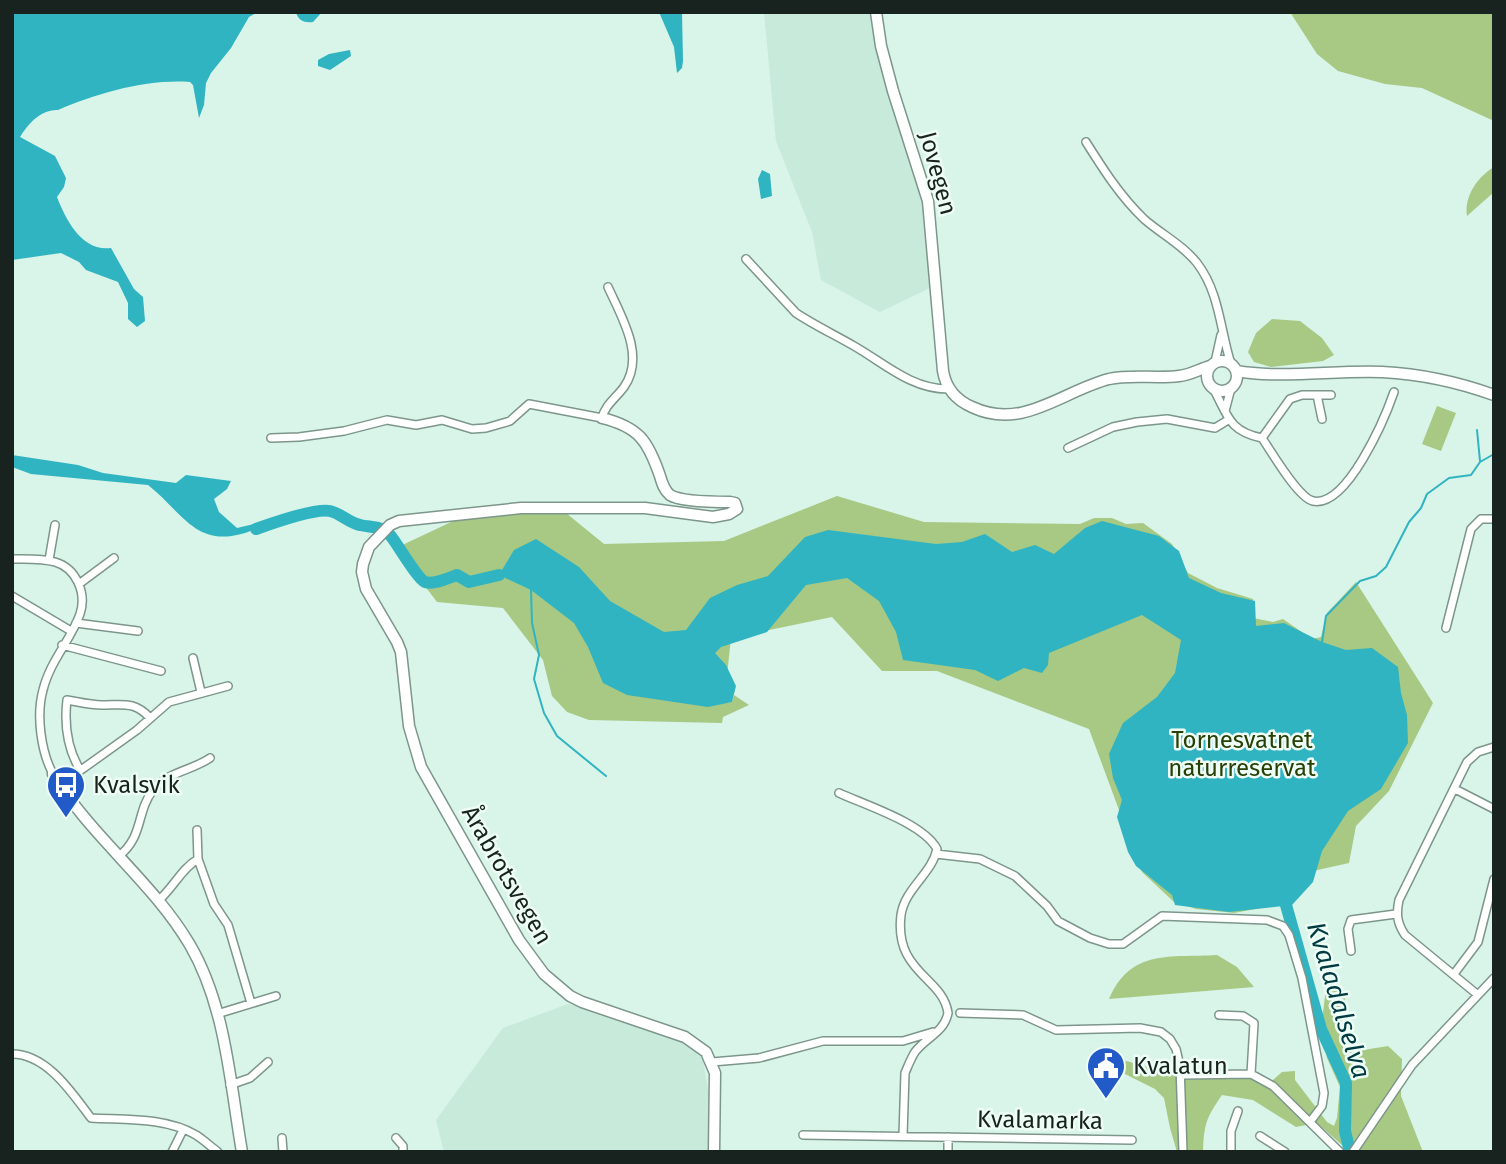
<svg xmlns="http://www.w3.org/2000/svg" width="1506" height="1164" viewBox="0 0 1506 1164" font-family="'Fira Sans',sans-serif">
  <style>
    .built { fill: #c7eadb }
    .green { fill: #a7c984 }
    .water { fill: #30b4c1 }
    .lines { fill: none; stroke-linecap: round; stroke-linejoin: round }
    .stream { stroke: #30b4c1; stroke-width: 2 }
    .river { stroke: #30b4c1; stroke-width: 12 }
    .street-casing { stroke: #7d968b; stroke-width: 10 }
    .secondary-casing { stroke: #7d968b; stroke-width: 13 }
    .street { stroke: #fff; stroke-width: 7 }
    .secondary { stroke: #fff; stroke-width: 10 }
    .labels { text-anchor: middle; stroke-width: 5; stroke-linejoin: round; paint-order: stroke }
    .street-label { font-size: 24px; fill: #18221e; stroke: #eefef7 }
    .park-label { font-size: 24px; fill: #283f05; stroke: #eefef7 }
    .poi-label { font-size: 24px; fill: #18221e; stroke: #eefef7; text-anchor: start }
    .water-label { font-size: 26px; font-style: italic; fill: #003b41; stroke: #eefef7 }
  </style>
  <rect width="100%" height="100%" fill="#d9f4e8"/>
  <path class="built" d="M764,12h109l52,171 9,103 -54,26 -59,-32 -9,-48 -36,-91z
    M568,1004l52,11 43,13 38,23 11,59 -2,42h-266l-8,-32 67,-92z"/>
  <path class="green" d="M1290,12h204v109l-72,-33 -37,-4 -47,-13 -21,-17z
    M1494,167v25l-27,24c-3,-19 10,-39 27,-49z
    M1272,319l28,2 22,17 12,17 -11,6 -52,6 -17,-5 -6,-10 8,-19z
    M1437,406l19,7 -15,38 -19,-7z
    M837,496l87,26 156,2 14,-6h18l14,6 17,-1 29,21 16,29 29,15 36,11v19l20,4 10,-3 29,20 9,-2 6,-24 29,-31 77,121 -44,88 -33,35 -7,37 -36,8 -24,32 -55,10 -38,-4 -22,-7 -32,-30 -53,-143 -152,-58h-55l-50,-54 -101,21 -7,65 8,-1 2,-7 15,10 -26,12 -1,6 -133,-3 -22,-8 -15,-16 -9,-36 -40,-52 -66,-6 -41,-54 70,-33 51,-6 49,4 38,31 120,-3z
    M1217,955l20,12 17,20 -145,12c22,-51 62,-41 108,-44z
    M1327,980l19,12 -7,45 18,14 31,-5 14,13 -1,37 22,56h-73l-33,-29 -21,4 -43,-27 -31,-5c-16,23 -18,29 -19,57h-26l-7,-24 -6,-30 -9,-9 -40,-20 -12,-13c26,4 51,14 76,19 31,6 63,1 94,5l9,-8 13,-1v9l32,42 7,4 3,-8 3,-31 -13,-29 -6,-29z"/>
  <path class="water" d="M12,12h246l-9,5 -18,31 -20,25 -5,10 -2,22 -5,13 -6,-33 -3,-3c-44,-3 -92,11 -132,28 -17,-1 -30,14 -38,27l35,19 11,22 -2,9 -7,10c9,23 25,55 54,51l23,41 9,8 2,24 -8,6 -9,-8v-16l-10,-21 -32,-12 -7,-8 -18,-9 -49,7z
    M296,12h26l-9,10c-8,1 -15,-1 -17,-10z
    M659,12h23l1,49 -1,7 -5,5 -3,-26z
    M350,50l1,6 -21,14 -12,-4v-6l11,-6z
    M762,170l8,4 2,22 -11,3 -3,-20z
    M12,455l66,10 25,8 73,10 10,-8 45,6 -4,8 -13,10 5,13 18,16 17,-4 2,5c-59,24 -70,-14 -108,-44l-117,-11 -19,-7z
    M1102,521l57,15 20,15 10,27 32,15 34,8 1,25 28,-3 38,19 24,8 26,-2 26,19 3,26 6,22 1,28 -27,46 -33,22 -26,40 -9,31 -21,23 -63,7 -54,-7 -3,-10 -36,-29 -8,-14 -11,-35 5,-17 -9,-22 -4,-24 14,-31 34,-26 18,-24 6,-33 -39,-25 -93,38 -1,12 -6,8 -18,-5 -26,13 -23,-11 -72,-10 -7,-28 -17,-31 -32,-23 -41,7 -39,47 -46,15 -6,6 11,12 10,21 -4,16 -24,5 -81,-12 -24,-12 -15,-36 -14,-24 -43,-33 -32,-15 15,-25 22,-11 43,28 31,34 54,31 22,-2 24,-32 27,-13 31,-9 37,-39 23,-7 108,14 26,-2 23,-8 27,18 23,-7 19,9 31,-26z"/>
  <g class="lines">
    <path class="stream" d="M1477,430l3,31
      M531,590l1,33 7,32 -5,24 10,34 13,23 49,40
      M1322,642l4,-26 34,-35 16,-5 10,-9 23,-45 12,-14 6,-14 22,-16 22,-3 9,-13 14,-8"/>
    <path class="river" d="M256,529c14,-5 60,-21 74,-18 10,2 19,12 30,14 13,3 24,0 33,14 6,8 25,40 32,43 9,3 23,-4 32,-7l12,7 30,-7
      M1286,905l35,124 25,54 -1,48 5,21"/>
    <defs>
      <path id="street" d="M1086,142c17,27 34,54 58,77 17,15 39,26 53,44 23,30 23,67 34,101
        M746,259l50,54c18,12 39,22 58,33 30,17 57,43 94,43
        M1215,362l6,-27
        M1213,388c15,27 15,43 49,50 9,13 36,60 51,63 34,7 72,-83 81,-109
        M1317,395l5,24
        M1225,411l6,-23
        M271,438l28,-1 45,-6 43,-11 29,5 26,-5 30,9 14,-1 24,-7 19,-17 73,14c3,-13 14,-20 22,-31 22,-31 -3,-71 -16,-100
        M1262,438l28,-39 12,-4h29
        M1068,448l45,-21 24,-5 30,-3 48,9 13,-8
        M12,559c14,0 29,-1 43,3 21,6 32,31 25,52 -9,26 -30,47 -37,76 -7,25 -2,62 10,84
        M49,560l6,-35
        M79,584l35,-26
        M12,596l59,35
        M76,623l62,8
        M1446,628l25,-99 10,-10h13
        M62,645l99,26
        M193,658l8,34
        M80,770c-13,-22 -16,-45 -13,-70 12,2 23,5 35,5 21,0 33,-4 48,13
        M60,785l77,-55 32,-28 59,-16
        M1455,789l39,20
        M839,793c26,12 84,30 98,56 -5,25 -32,39 -36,66 -7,58 42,62 47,98 -4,20 -22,24 -33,39 -4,6 -7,14 -10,21l-2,63
        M197,830l1,29 16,45 14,21 23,78
        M936,854l44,5 35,17 32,30 11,15 32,17 19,6h14l39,-28 105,4 16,6 6,9 13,43 22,115 -2,13 -12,16
        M119,856c25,-20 17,-44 34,-66 14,-18 40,-20 57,-32
        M158,901c15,-13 24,-33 40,-42
        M1351,951l-3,-22 3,-9 45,-6
        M1454,974l24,-32 16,-63
        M1478,995l-73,-60c-8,-12 -9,-21 -6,-35l68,-138 11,-10 16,-5
        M960,1013l63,2 33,15 84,-2 21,4 9,7 6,10 4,17 3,86
        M217,1014l59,-18
        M1219,1015l24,1 11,7 -3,51
        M12,1054c35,0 60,39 79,64 34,2 74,-1 105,17 8,5 15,12 22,17
        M712,1062l47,-4 64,-17h80l30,-9
        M1181,1075l70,-1 22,12 67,66
        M230,1085l20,-7 18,-16
        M803,1135l329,5
        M1260,1136l25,16
        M282,1138l1,14
        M396,1138l7,8v6
        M172,1152l11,-22
        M948,1152v-15
        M1231,1152v-21l7,-20
        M1353,1152l59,-87 82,-87"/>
      <path id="secondary" d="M876,12l5,34 12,45 35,110 15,170c3,18 13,29 29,36 51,24 90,-16 137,-28 23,-5 47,0 70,-3 11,-1 21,-7 31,-10
        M1207 376a15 15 0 1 1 30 0a15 15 0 1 1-30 0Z
        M1236,371c48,8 98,-1 146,1 39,2 76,10 112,23
        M602,418c37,9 46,23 58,58 2,7 4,14 10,19 11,7 46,7 60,7l5,1 2,6 -8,5 -16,3 -68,-9h-124l-122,13 -9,4 -21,22 -6,17 -1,8 4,17 31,53 4,10 8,74 12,41 98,173 25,34 26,22 12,6 103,35 21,15 9,21 -1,79
        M53,774c38,63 100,108 137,171 36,62 40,138 52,207"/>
    </defs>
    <use href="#street" class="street-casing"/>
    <use href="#secondary" class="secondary-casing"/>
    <use href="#street" class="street"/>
    <use href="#secondary" class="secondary"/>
  </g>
  <defs>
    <symbol id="bus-pin" viewBox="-11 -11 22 30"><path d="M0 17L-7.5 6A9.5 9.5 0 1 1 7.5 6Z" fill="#225bc8" stroke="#eefef7"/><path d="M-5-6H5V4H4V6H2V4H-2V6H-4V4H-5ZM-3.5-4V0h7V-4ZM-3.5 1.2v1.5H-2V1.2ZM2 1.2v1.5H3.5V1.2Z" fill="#fff"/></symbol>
    <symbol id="civic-pin" viewBox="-11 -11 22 30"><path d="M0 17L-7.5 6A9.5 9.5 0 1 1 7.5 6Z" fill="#225bc8" stroke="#eefef7"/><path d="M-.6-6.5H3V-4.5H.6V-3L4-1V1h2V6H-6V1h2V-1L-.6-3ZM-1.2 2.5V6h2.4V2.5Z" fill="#fff"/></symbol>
  </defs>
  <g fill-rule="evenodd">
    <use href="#bus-pin" x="44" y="763" width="44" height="60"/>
    <use href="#civic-pin" x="1084" y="1044" width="44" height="60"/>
  </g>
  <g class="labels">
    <g class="street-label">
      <text transform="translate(938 173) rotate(75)" y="8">Jovegen</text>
      <text transform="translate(507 875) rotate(60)" y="8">Årabrotsvegen</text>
      <text transform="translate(1040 1120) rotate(1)" y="8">Kvalamarka</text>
    </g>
    <g class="park-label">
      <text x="1242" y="748">Tornesvatnet<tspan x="1242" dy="28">naturreservat</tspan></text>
    </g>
    <g class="poi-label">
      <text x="93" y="793">Kvalsvik</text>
      <text x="1133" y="1074">Kvalatun</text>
    </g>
    <g class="water-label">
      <text transform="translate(1339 1000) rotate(73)" y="9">Kvaladalselva</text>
    </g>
  </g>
  <rect width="1506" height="1164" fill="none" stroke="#18221e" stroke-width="28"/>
</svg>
